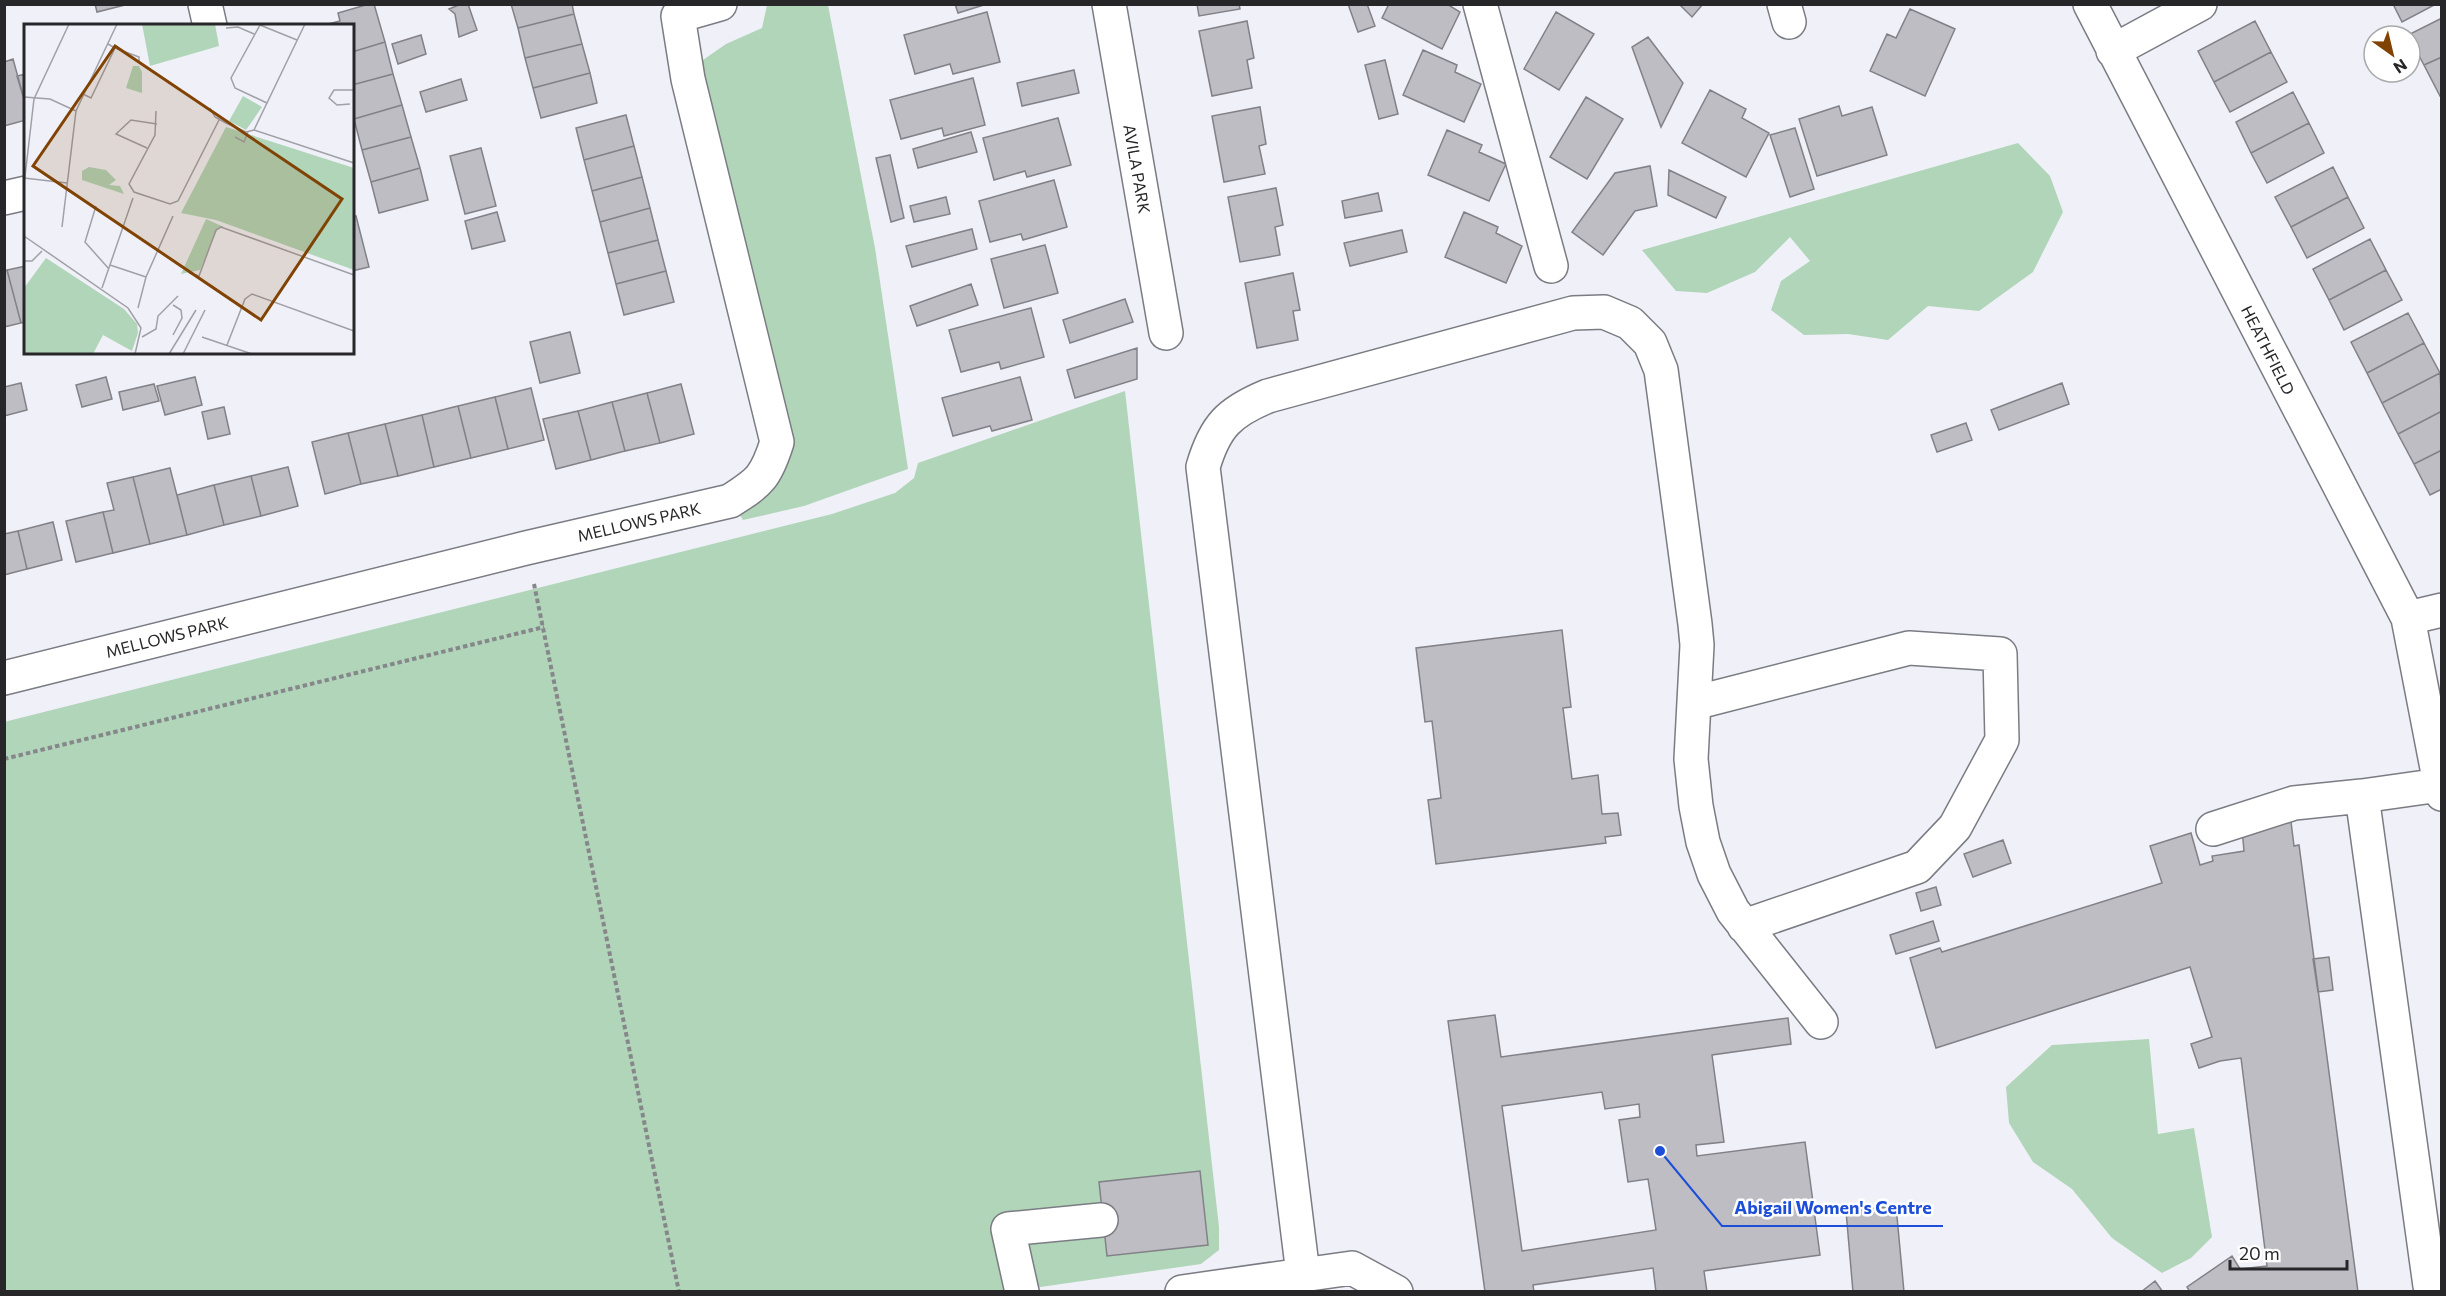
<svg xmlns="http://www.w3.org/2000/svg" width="2446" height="1296" viewBox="0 0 2446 1296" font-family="Commissioner,sans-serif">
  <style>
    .green { fill: #b1d5b9 }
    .building { fill: #bfbdc4; stroke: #828187; stroke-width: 1.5; fill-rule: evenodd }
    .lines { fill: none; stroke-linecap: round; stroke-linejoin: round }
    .minor-casing { stroke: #7b7c83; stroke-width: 36 }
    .path { stroke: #86878b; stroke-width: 4; stroke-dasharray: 4.5 3; stroke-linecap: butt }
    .minor { stroke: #fff; stroke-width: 33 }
    .labels { text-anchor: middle; stroke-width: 5; stroke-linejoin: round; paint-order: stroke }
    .street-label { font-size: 16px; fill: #27272a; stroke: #fff }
    .inset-road { fill: none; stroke: #a0a0a6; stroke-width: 1.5 }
    .view { fill: #814304; fill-opacity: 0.15; stroke: #814304; stroke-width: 3 }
    .inset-edge { fill: none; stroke: #27272a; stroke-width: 3 }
    .leader { fill: none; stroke: #1d4ed8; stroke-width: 2 }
    .callout-dot { fill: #1d4ed8; stroke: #fff; stroke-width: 2 }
    .callout-label { font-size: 18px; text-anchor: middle; font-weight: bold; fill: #1d4ed8; stroke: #fff; stroke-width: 5; stroke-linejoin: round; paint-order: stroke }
  </style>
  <rect width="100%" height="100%" fill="#f0f1f8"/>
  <path class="green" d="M767,5h61l47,243 33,221 -104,37 -61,14 -12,-19 38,-34 -69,-405 26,-18 36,-16z
    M2018,143l32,33 13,36 -30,60 -54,39 -51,-5 -40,34 -40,-6 -44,1 -33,-25 10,-29 29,-20 -20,-24 -35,35 -48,21 -31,-2 -34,-41z
    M1125,391l94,836v23l-18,14 -195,28 -1001,-1 -1,-569 828,-208 63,-21 19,-15 4,-15z
    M2149,1039l9,95 36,-6 18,109 -21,21 -29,15 -50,-35 -40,-49 -39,-27 -24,-39 -3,-36 46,-42z"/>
  <path class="building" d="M95,4h34l-32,8z
    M369,4h5l11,38 -33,10v-26l-24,-2 12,-3 -2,-8z
    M461,4h7l9,26 -18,7 -4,-23 -6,-5z
    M511,4h61l2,10 -56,14z
    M955,4h32l-29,9z
    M1197,4h42l1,5 -41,7z
    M1348,4h19l8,22 -17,6z
    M1389,4h58l13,8 -18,37 -60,-31z
    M1679,4h24l-11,13z
    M2393,4h43l-34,18z
    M1910,9l45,20 -30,67 -55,-25 17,-37 9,4z
    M987,12l13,50 -47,12 -3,-10 -35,10 -11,-39z
    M1556,12l38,22 -35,56 -35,-21z
    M574,14l8,30 -57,14 -7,-30z
    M2442,18v39l-18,8 -16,-30z
    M1247,21l7,37 -7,2 5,28 -40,8 -13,-65z
    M2255,21l16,31 -57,30 -16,-31z
    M421,35l5,19 -28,10 -6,-20z
    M1648,37l35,46 -22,44 -29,-80z
    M385,42l8,32 -41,11v-33z
    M582,44l8,29 -57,15 -8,-30z
    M1423,50l34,15 -2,7 26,12 -17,38 -61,-27z
    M2271,52l16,30 -57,30 -16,-30z
    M2442,57v38l-2,1 -16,-31z
    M13,59l13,47v14l-22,6v-64z
    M1385,60l13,54 -19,5 -14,-54z
    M1074,70l5,23 -57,13 -5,-23z
    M590,73l7,30 -56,15 -8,-30z
    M26,74v32l-9,-30z
    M393,74l9,31 -48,14 -2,-34z
    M973,78l12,47 -41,11 -2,-8 -41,11 -11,-39z
    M461,79l6,21 -41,12 -6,-20z
    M1710,90l36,19 -4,9 27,15 -23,44 -64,-34z
    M2293,92l16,31 -58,30 -15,-31z
    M1586,97l37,22 -36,60 -37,-22z
    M402,105l9,32 -49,13 -8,-31z
    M1839,106l3,10 30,-9 15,48 -70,21 -18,-57z
    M1260,107l6,37 -7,2 6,28 -41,8 -12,-66z
    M626,115l8,31 -50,14 -8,-32z
    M1058,118l13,47 -44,12 -2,-6 -31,9 -11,-42z
    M2309,123l15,30 -57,30 -16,-30z
    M1795,128l19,61 -24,8 -20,-62z
    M1447,130l35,15 -3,7 27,12 -17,37 -61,-26z
    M971,132l6,20 -59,16 -5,-19z
    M411,137l9,31 -49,14 -9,-32z
    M634,146l8,31 -50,14 -8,-31z
    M481,148l15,58 -31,8 -15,-58z
    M890,155l14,63 -13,4 -15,-64z
    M1650,166l7,40 -22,5 -32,44 -31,-23 43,-59z
    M2333,167l15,30 -57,30 -16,-30z
    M420,168l8,32 -49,13 -8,-31z
    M1669,170l57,27 -10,21 -48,-23z
    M642,177l8,31 -50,14 -8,-31z
    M1054,180l13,47 -44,13 -2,-6 -31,8 -11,-41z
    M1276,188l7,37 -8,2 5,28 -40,7 -12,-65z
    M1378,193l4,18 -37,7 -3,-17z
    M946,197l4,17 -36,8 -4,-16z
    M2348,197l16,31 -57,30 -16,-31z
    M650,208l8,32 -50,13 -8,-31z
    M497,212l8,29 -33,8 -7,-28z
    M1464,212l34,15 -2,6 26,13 -16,37 -61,-26z
    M356,216l13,51 -17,4v-54z
    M972,229l5,20 -65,18 -6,-21z
    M1402,230l5,22 -57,14 -6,-23z
    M2370,239l16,31 -57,30 -16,-31z
    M658,240l8,31 -50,13 -8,-31z
    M1045,245l13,48 -54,15 -13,-49z
    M26,266v56l-5,1 -14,-53z
    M7,270l14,53 -17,4v-56z
    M2386,270l16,30 -58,30 -15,-30z
    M666,271l8,31 -50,13 -8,-31z
    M1293,273l7,37 -7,1 5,29 -41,8 -12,-65z
    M971,284l7,21 -61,21 -7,-20z
    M1125,299l8,23 -63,21 -7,-23z
    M1031,308l13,49 -43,12 -2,-7 -38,10 -12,-42z
    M2408,313l16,30 -57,30 -16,-31z
    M570,332l10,41 -40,10 -10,-41z
    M2424,343l16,30 -58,30 -15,-30z
    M1137,348v31l-62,19 -8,-28z
    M2440,373l2,38 -44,23 -16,-31z
    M106,377l6,22 -30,8 -6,-22z
    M195,377l7,28 -37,10 -8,-29z
    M1020,377l12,43 -40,11 -2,-5 -37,10 -11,-38z
    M21,383l6,27 -23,6v-29z
    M2062,383l7,21 -70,26 -8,-20z
    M154,384l5,17 -36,9 -4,-18z
    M681,384l13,50 -34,9 -13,-50z
    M531,388l13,52 -36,9 -13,-52z
    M647,393l13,50 -35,8 -13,-49z
    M495,397l13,52 -37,9 -13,-52z
    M612,402l13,49 -34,9 -13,-49z
    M458,406l13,52 -37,9 -12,-52z
    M224,407l6,27 -22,5 -6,-27z
    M578,411l13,49 -35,9 -13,-50z
    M2442,411v39l-28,14 -16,-30z
    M422,415l12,52 -36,9 -13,-52z
    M1966,423l6,17 -35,12 -6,-17z
    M385,424l13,52 -37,8 -13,-51z
    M348,433l13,51 -36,10 -13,-52z
    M2442,450v39l-12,6 -16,-31z
    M288,467l10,39 -37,10 -10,-40z
    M170,468l17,67 -37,9 -17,-67z
    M251,476l10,40 -37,9 -10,-40z
    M133,477l17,67 -37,9 -10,-41 11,-2 -7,-27z
    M214,485l10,40 -37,10 -10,-40z
    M103,512l10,41 -37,9 -10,-41z
    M53,522l9,38 -35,9 -9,-38z
    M18,531l9,38 -23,6v-41z
    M1562,630l9,77 -8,1 9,71 26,-4 4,39 16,-1 3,22 -16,2 1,6 -170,21 -8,-64 13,-2 -9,-77 -7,1 -9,-74z
    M2291,822l3,24 5,-1 59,447h-168l-3,-5 45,-31 8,13 27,-3 -26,-208 -21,3 -21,7 -8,-24 21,-7 -22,-70 -254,81 -26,-90 30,-10 2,4 220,-69 -12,-37 41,-13 9,32 13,-4 -1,-5 32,-5 -2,-22z
    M2003,840l8,23 -38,14 -9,-23z
    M1936,887l5,18 -20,6 -5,-18z
    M1933,921l6,20 -43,13 -6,-19z
    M2329,957l4,33 -15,2 -5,-33z
    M1495,1015l6,42 287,-39 3,26 -79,11 12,87 -28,3 1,11 108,-14 15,113 -116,16 3,21h-51l-3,-24 -120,17 1,7h-49l-37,-271zM1602,1092l3,17 34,-5 1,13 -21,3 9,62 20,-3 8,51 -134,21 -20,-145z
    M1200,1171l8,74 -101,11 -8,-74z
    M1896,1206l8,86h-51l-7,-81z
    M2155,1281l8,11h-22z"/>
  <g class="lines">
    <defs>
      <path id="minor" d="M205,4l5,22
        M1109,4l57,329
        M1480,4l71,262
        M1784,4l5,18
        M2090,4l318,614 34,176
        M2113,51l87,-47
        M4,198l22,-5
        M2408,618l34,-8
        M4,678l522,-130 204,-47c30,-19 36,-24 47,-59l-89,-363 -10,-63 42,-12
        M1694,703l215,-55 91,6 2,86 -47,87 -38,40 -173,59
        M2440,785l-78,11 68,490 12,-1
        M2213,829l81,-26 68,-7
        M1303,1274l-100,-807c12,-41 26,-55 65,-71l305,-83 31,-1 26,11 20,20 11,27 34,254 2,21 -6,114 5,47 7,36 11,32 19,37 88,111
        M1022,1292l-14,-63 93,-9
        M1182,1292l170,-24 44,24"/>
    </defs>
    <use href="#minor" class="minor-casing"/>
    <path class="path" d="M534,584l145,708
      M4,759l540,-132"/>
    <use href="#minor" class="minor"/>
  </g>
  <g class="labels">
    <g class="street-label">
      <text transform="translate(1137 169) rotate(80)" y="6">AVILA PARK</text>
      <text transform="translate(2268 350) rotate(63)" y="6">HEATHFIELD</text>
      <text transform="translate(639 522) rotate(-13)" y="6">MELLOWS PARK</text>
      <text transform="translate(167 637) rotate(-14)" y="6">MELLOWS PARK</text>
    </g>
  </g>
  <g transform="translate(24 24)">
    <rect width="330" height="330" fill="#f0f1f8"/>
    <path d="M118,0h73l4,22 -69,20zM109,42h6l3,6v21l-16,-5zM219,72l19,11 -16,23 -17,-9zM202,103l128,41v102l-138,-50 -35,-7zM65,143l17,3 10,10 -7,5 11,1 4,8 -42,-14v-9zM182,195l18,8 -6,1 -18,42 -19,4zM22,234l78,51 13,15 1,9 -6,18 -29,-16 -10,19h-69v-66z" fill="#b1d5b9"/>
    <path class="inset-road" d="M202,4l12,-1 16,7M91,24l24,9v5M59,70l8,4 24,-50 -7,-4M0,73l26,2 26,12M243,79l-32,-15 -4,-10 29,-53 37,15M326,80l-13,1 -8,-7 5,-8h20M186,84l5,9 11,6 20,9 8,-2M132,87l-1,24 -26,49 5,8 36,12 8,-3 41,-81M230,106l51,-106M230,106l100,33M211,113l9,5 4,-10M123,124l-31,-14 15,-14 26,4M0,154l43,5M0,161l10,-86 35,-75M72,182l-11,36 24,27M38,203l14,-116 41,-87M0,212l104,72 13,20 -6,26M0,237h8l10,-10M86,241l36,12M165,249l10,3 17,-46 5,-3 133,48M78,264l31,-90M114,284l8,-31 27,-61M149,311l9,-17 -1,-8 -8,-5M118,313l14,-8 2,-13 20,-20M178,313l50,17M203,321l18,-46 7,-5 102,37M145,330l27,-44M159,330l22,-44"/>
    <path class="view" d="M91,22l227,153 -81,121 -228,-154z"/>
    <rect width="330" height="330" class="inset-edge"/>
  </g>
  <path class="leader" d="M1660 1151L1722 1226H1943"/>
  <circle class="callout-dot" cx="1660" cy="1151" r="6"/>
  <g class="callout-label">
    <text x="1833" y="1214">Abigail Women's Centre</text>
  </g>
  <rect width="2446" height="1296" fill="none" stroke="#27272a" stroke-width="12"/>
  <g transform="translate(2392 54) rotate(146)"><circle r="28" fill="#ffffff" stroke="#a9a9aa" stroke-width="1.5"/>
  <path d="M0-4.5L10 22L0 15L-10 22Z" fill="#814304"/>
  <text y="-9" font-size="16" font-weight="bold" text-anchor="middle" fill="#27272a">N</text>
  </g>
  <path d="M2230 1260v9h117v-9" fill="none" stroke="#27272a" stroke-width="3"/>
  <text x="2239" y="1260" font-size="18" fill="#27272a" stroke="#ffffff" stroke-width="4.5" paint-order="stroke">20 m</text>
</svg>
